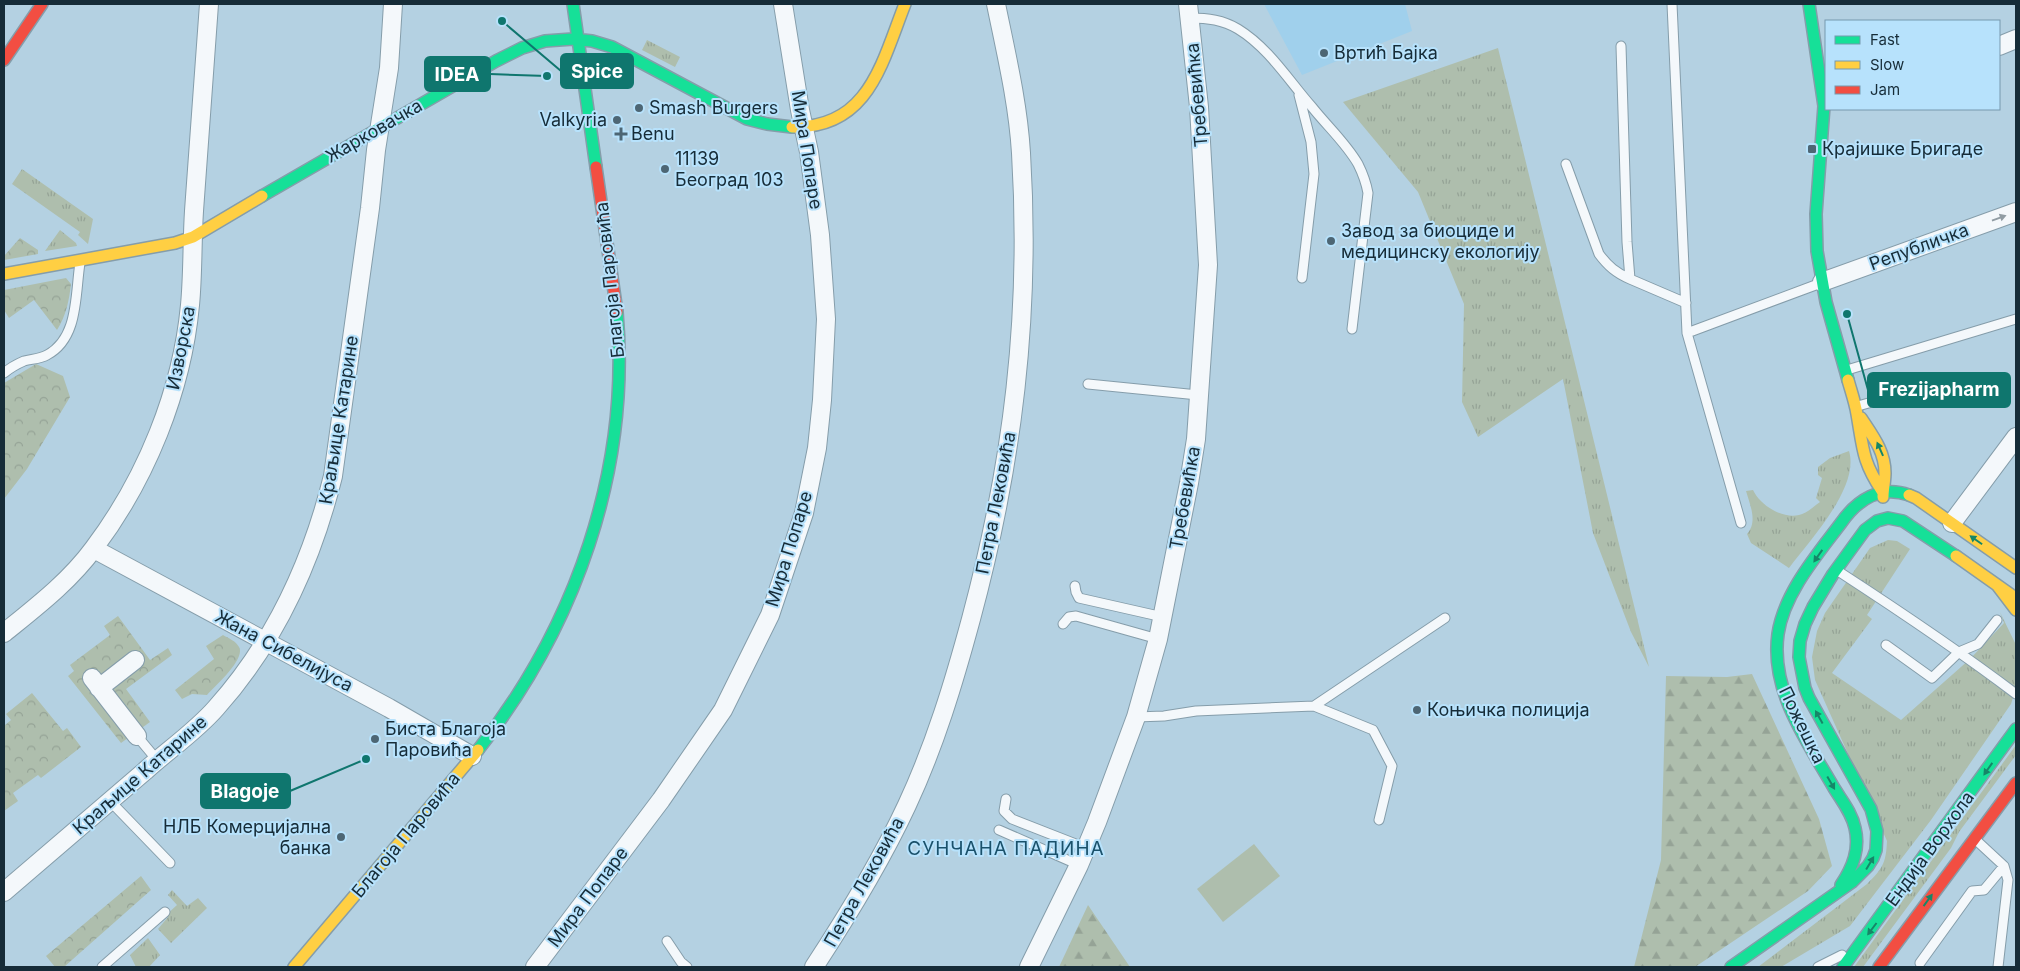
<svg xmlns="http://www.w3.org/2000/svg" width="2020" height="971" viewBox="0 0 2020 971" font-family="Inter,sans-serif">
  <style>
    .built { fill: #a0d0ec }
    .grass { fill: url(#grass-tufts) }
    .forest { fill: url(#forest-firs) }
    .park { fill: url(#park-crowns) }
    .pitch { fill: #aebead }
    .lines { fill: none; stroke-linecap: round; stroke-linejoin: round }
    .lane-casing { stroke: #859daa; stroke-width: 11 }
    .street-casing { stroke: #859daa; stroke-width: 20 }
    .fast-casing { stroke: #859daa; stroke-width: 14 }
    .slow-casing { stroke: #859daa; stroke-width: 14 }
    .jam-casing { stroke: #859daa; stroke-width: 14 }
    .lane { stroke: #f4f8fb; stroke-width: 9 }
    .street { stroke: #f4f8fb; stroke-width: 18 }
    .fast { stroke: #16e098; stroke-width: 11 }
    .slow { stroke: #ffcf43; stroke-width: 11 }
    .jam { stroke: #f24e42; stroke-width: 11 }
    .oneway { fill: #909ca3 }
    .oneway2 { fill: #168668 }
    .poi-dot { fill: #4d6674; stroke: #b7e2fc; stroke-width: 2 }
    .labels { text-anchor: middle; stroke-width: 4; stroke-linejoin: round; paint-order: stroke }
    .poi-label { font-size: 18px; fill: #162c38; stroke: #b7e2fc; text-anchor: start }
    .street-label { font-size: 18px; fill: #162c38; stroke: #b7e2fc }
    .neighbourhood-label { font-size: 19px; letter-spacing: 1px; fill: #1a516b; stroke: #b7e2fc }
    .leader { fill: none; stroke: #0f766e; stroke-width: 2 }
    .callout-dot { fill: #0f766e; stroke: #b7e2fc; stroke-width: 2 }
    .callout { fill: #0f766e; stroke: #0f766e; stroke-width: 2 }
    .callout-label { font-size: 19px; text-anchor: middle; font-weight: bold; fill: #fff }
  </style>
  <defs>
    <pattern id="grass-tufts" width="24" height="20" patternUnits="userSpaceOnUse" patternTransform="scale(1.25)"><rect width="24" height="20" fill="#aebead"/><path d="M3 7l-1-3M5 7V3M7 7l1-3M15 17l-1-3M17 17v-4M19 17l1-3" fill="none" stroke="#95a396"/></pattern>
    <pattern id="forest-firs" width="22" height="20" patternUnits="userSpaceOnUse" patternTransform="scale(1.25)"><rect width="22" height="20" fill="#aebead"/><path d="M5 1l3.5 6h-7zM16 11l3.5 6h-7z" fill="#95a396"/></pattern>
    <pattern id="park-crowns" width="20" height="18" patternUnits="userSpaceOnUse" patternTransform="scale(1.25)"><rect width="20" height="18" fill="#aebead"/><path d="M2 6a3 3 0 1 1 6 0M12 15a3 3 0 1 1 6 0" fill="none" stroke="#95a396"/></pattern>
  </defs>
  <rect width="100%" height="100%" fill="#b4d1e2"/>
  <path class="built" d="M1264,4h141l7,27 -110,44z"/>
  <path class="grass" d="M647,40l33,17 -5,10 -33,-17z
    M1498,48l151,619 -18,-35 -38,-99 -30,-154 -85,58 -16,-35 2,-98 -46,-112 -75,-90z
    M22,169l71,50 -5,25 -10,-9 2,-3 -68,-48z
    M60,230l16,13 1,3 -32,5z
    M1849,451c11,36 -39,89 -60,117l-38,-25 -4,-9c11,-12 3,-29 -1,-43l7,-1c7,15 29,29 46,25 7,-1 15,-9 21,-13l-4,-4 6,-20 -4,-3v-8l12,-9z
    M1888,540l9,1 13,8 -43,66 5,4 -40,54 69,47 69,-61 34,-36 -4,-11 16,33v43l-5,16 -80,116 -81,106 -69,41h-23l109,-83c15,-15 19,-20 20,-43l-72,-161 -3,-23 5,-26 8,-18 45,-65z
    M2016,745v10l-57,77 -8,16 -88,119h-9z
    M172,890l15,16 11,-8 9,10 -36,35 -13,-14 10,-12 -2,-2 11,-10 -9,-10z
    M148,938l12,17 -11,12h-13l-6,-12z"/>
  <path class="forest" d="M1752,674l67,145 13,47 -24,25 -113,76h-61l27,-107 5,-184 61,1z
    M1088,905l42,62h-71z"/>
  <path class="park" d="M20,238l18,12v4l-34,6v-4z
    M66,278l5,6c-2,17 -5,32 -14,46l-23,-30 -25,18 -5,-8v-20z
    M36,364l27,12 7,21 -43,72 -23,30v-116z
    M118,616l32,44 18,-12 4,7 -46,34 24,33 -29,21 -53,-67 6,-5 -4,-6 40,-30 -6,-9z
    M223,635c5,3 13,6 16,12 7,12 -24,39 -32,48l-15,-1 -10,5 -7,-9 39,-31 -8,-13z
    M32,693l31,38 4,-3 14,19 -40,31 -3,-3 -25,18 5,8 -14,10v-85l7,-6 -5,-6z
    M141,876l10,14 -87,77h-9l-9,-11z"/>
  <path class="pitch" d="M1254,844l26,32 -57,46 -26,-33z"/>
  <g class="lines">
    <defs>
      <path id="lane" d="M1672,4l15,329 134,-50
        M1190,18c18,0 33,2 48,11 31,19 51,52 74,78 15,19 34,36 46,57 5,10 8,18 10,29l-16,136
        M1621,46l6,196 3,37 56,24
        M1299,95l12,47 3,32 -12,104
        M1566,164l33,90c9,12 17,19 31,25
        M1687,333l54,190
        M1847,370l169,-51
        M4,373c6,-5 13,-9 20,-12 7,-2 16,-2 23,-6 32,-17 28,-61 33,-92
        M1088,384l110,11
        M1858,406l67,-19
        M1838,571c60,39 120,79 178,123
        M1075,586l1,6 3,6 84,19
        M1063,624l6,-7 7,-1 82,23
        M1886,645l46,33 27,-26 19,-8 19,-24
        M1314,706l59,24 19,36 -13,54
        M1136,717l28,-1 32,-5 118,-5 131,-88
        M137,736l20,24
        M1006,799l-2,12 8,8 74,29
        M110,801l60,62
        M999,830l80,35
        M1977,841l27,25 4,14 -10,87
        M667,941l14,21 6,5
        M1920,963l52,-72 12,-1 20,-24
        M102,967l63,-55
        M1818,967l24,-12"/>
      <path id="street" d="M1999,46l17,-7
        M1822,282l194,-70
        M1952,523l64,-86
        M94,549l295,159 83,48
        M4,633c32,-26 65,-51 90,-85 52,-69 88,-157 96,-243 3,-31 2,-63 4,-94 5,-69 10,-138 15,-207
        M92,678l45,58
        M99,688l36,-28
        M4,892c47,-40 94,-81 141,-121 23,-21 50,-39 71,-63 59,-66 96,-147 117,-232l37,-268 6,-58 13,-82 4,-64
        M535,967l126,-167 62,-90 47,-95 34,-102 13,-65 5,-48 4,-81 -6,-84 -11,-83 -9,-42 -17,-106
        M814,967c34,-52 67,-106 93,-162 28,-60 47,-123 64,-186 42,-156 60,-304 50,-466 -3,-50 -15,-100 -25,-149
        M1029,967l50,-102 18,-43 39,-105 22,-78 31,-156 7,-44 12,-174 -9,-158 -11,-103"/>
      <path id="fast" d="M573,4l23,163
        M1809,4l15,102 -8,108 1,37 9,51 22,78
        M262,196l234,-135 26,-13 23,-7 28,-2 19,2 20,6 135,72 20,5 25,3
        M478,750c97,-123 153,-280 139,-438
        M1841,885c12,-18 19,-36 14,-57 -3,-15 -13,-27 -21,-40 -27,-47 -64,-97 -56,-154 6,-41 39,-79 63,-111 16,-23 39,-38 68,-28
        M1731,967l121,-85 16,-16 5,-8 3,-8 1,-19 -6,-22 -62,-111 -4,-10 -6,-31 1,-16 5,-17 8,-17 20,-33 32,-44 12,-9 11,-3 15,3 53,35
        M1843,967l173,-238"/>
      <path id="slow" d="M792,127c77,2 90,-65 113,-123
        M4,274l171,-31 18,-6 69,-41
        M1848,380c3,11 7,22 9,34 6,34 5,47 25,77
        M1861,418c11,17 24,33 24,55 0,8 -2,16 -2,24
        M1909,495l7,3 100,70
        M1956,556l58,41
        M1997,585l19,25
        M294,967l184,-217"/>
      <path id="jam" d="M4,60l38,-56
        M596,167l21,145
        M1879,967l137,-184"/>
    </defs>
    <use href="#lane" class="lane-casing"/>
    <use href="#street" class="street-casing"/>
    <use href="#fast" class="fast-casing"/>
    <use href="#slow" class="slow-casing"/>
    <use href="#jam" class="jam-casing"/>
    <use href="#lane" class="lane"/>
    <use href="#street" class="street"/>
    <use href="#fast" class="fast"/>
    <use href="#slow" class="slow"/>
    <use href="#jam" class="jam"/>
  </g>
  <defs><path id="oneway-solid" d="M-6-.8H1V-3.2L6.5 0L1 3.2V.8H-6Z" transform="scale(1.25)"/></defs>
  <use class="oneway" href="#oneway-solid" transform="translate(1999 218) rotate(-20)"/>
  <g class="oneway2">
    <use href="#oneway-solid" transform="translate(1880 449) rotate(-114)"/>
    <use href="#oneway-solid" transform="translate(1976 540) rotate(-145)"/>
    <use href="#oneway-solid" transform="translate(1818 556) rotate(125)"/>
    <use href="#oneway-solid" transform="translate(1819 717) rotate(-119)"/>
    <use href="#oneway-solid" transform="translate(1988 769) rotate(125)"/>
    <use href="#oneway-solid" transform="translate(1831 783) rotate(60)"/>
    <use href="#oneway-solid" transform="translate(1870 863) rotate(-59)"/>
    <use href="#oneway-solid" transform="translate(1928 900) rotate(-54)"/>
    <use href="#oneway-solid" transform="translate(1872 929) rotate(127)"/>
  </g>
  <g class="poi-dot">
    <circle cx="1324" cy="53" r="5"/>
    <circle cx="639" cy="108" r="5"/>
    <circle cx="617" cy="120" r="5"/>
    <path d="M618.5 126.5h5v5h5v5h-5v5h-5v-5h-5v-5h5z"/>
    <rect x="1807" y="144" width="10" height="10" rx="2.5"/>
    <circle cx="665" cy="169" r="5"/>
    <circle cx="1331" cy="241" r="5"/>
    <circle cx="1417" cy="710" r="5"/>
    <circle cx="375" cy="739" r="5"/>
    <circle cx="341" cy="837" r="5"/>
  </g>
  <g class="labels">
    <g class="poi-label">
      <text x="1334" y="59">Вртић Бајка</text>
      <text x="649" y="114">Smash Burgers</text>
      <text x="607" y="126" text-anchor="end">Valkyria</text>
      <text x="631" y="140">Benu</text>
      <text x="1822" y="155">Крајишке Бригаде</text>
      <text x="675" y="165">11139<tspan x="675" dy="21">Београд 103</tspan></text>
      <text x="1341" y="237">Завод за биоциде и<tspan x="1341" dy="21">медицинску екологију</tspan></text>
      <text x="1427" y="716">Коњичка полиција</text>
      <text x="385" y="735">Биста Благоја<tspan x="385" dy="21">Паровића</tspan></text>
      <text x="331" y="833" text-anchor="end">НЛБ Комерцијална<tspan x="331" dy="21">банка</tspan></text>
    </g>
    <g class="street-label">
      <text transform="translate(1197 95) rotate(-95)" y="6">Требевићка</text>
      <text transform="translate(374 131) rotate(-30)" y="6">Жарковачка</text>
      <text transform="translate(807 150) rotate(81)" y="6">Мира Попаре</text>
      <text transform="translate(1919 247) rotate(-20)" y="6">Републичка</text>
      <text transform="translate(610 280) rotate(-96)" y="6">Благоја Паровића</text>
      <text transform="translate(181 348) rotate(-79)" y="6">Изворска</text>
      <text transform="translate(339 420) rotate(-81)" y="6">Краљице Катарине</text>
      <text transform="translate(1185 498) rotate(-80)" y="6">Требевићка</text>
      <text transform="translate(996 503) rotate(-79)" y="6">Петра Лековића</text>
      <text transform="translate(789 549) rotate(-73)" y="6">Мира Попаре</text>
      <text transform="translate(284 651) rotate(28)" y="6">Жана Сибелијуса</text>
      <text transform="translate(1802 725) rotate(64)" y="6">Пожешка</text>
      <text transform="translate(140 775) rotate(-41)" y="6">Краљице Катарине</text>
      <text transform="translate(406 835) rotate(-50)" y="6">Благоја Паровића</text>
      <text transform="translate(1930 849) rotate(-54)" y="6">Ендија Ворхола</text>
      <text transform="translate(864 882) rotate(-61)" y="6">Петра Лековића</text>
      <text transform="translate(588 897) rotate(-53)" y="6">Мира Попаре</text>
    </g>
    <g class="neighbourhood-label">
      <text x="1006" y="855">СУНЧАНА ПАДИНА</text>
    </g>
  </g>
  <path class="leader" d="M502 21L561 71M547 76L490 74M1847 314L1868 390M366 759L290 791"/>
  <g class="callout-dot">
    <circle cx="502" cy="21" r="5"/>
    <circle cx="547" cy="76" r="5"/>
    <circle cx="1847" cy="314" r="5"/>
    <circle cx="366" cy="759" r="5"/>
  </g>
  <g class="callout">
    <rect x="561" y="54" width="72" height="34" rx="5"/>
    <rect x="425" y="57" width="65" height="34" rx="5"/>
    <rect x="1868" y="373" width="142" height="34" rx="5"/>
    <rect x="201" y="774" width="89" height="34" rx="5"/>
  </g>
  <g class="callout-label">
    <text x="597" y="78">Spice</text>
    <text x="457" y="81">IDEA</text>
    <text x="1939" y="396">Frezijapharm</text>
    <text x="245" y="798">Blagoje</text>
  </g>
  <rect width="2020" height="971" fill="none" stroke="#162c38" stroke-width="10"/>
  <rect x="1825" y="20" width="175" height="90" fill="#b7e2fc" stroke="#7799ae"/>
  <rect x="1835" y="36" width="25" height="8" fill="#16e098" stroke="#7799ae"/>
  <text x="1870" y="45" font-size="15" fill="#162c38">Fast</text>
  <rect x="1835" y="61" width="25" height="8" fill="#ffcf43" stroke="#7799ae"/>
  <text x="1870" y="70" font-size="15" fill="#162c38">Slow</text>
  <rect x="1835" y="86" width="25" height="8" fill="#f24e42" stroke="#7799ae"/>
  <text x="1870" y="95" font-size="15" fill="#162c38">Jam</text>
</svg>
